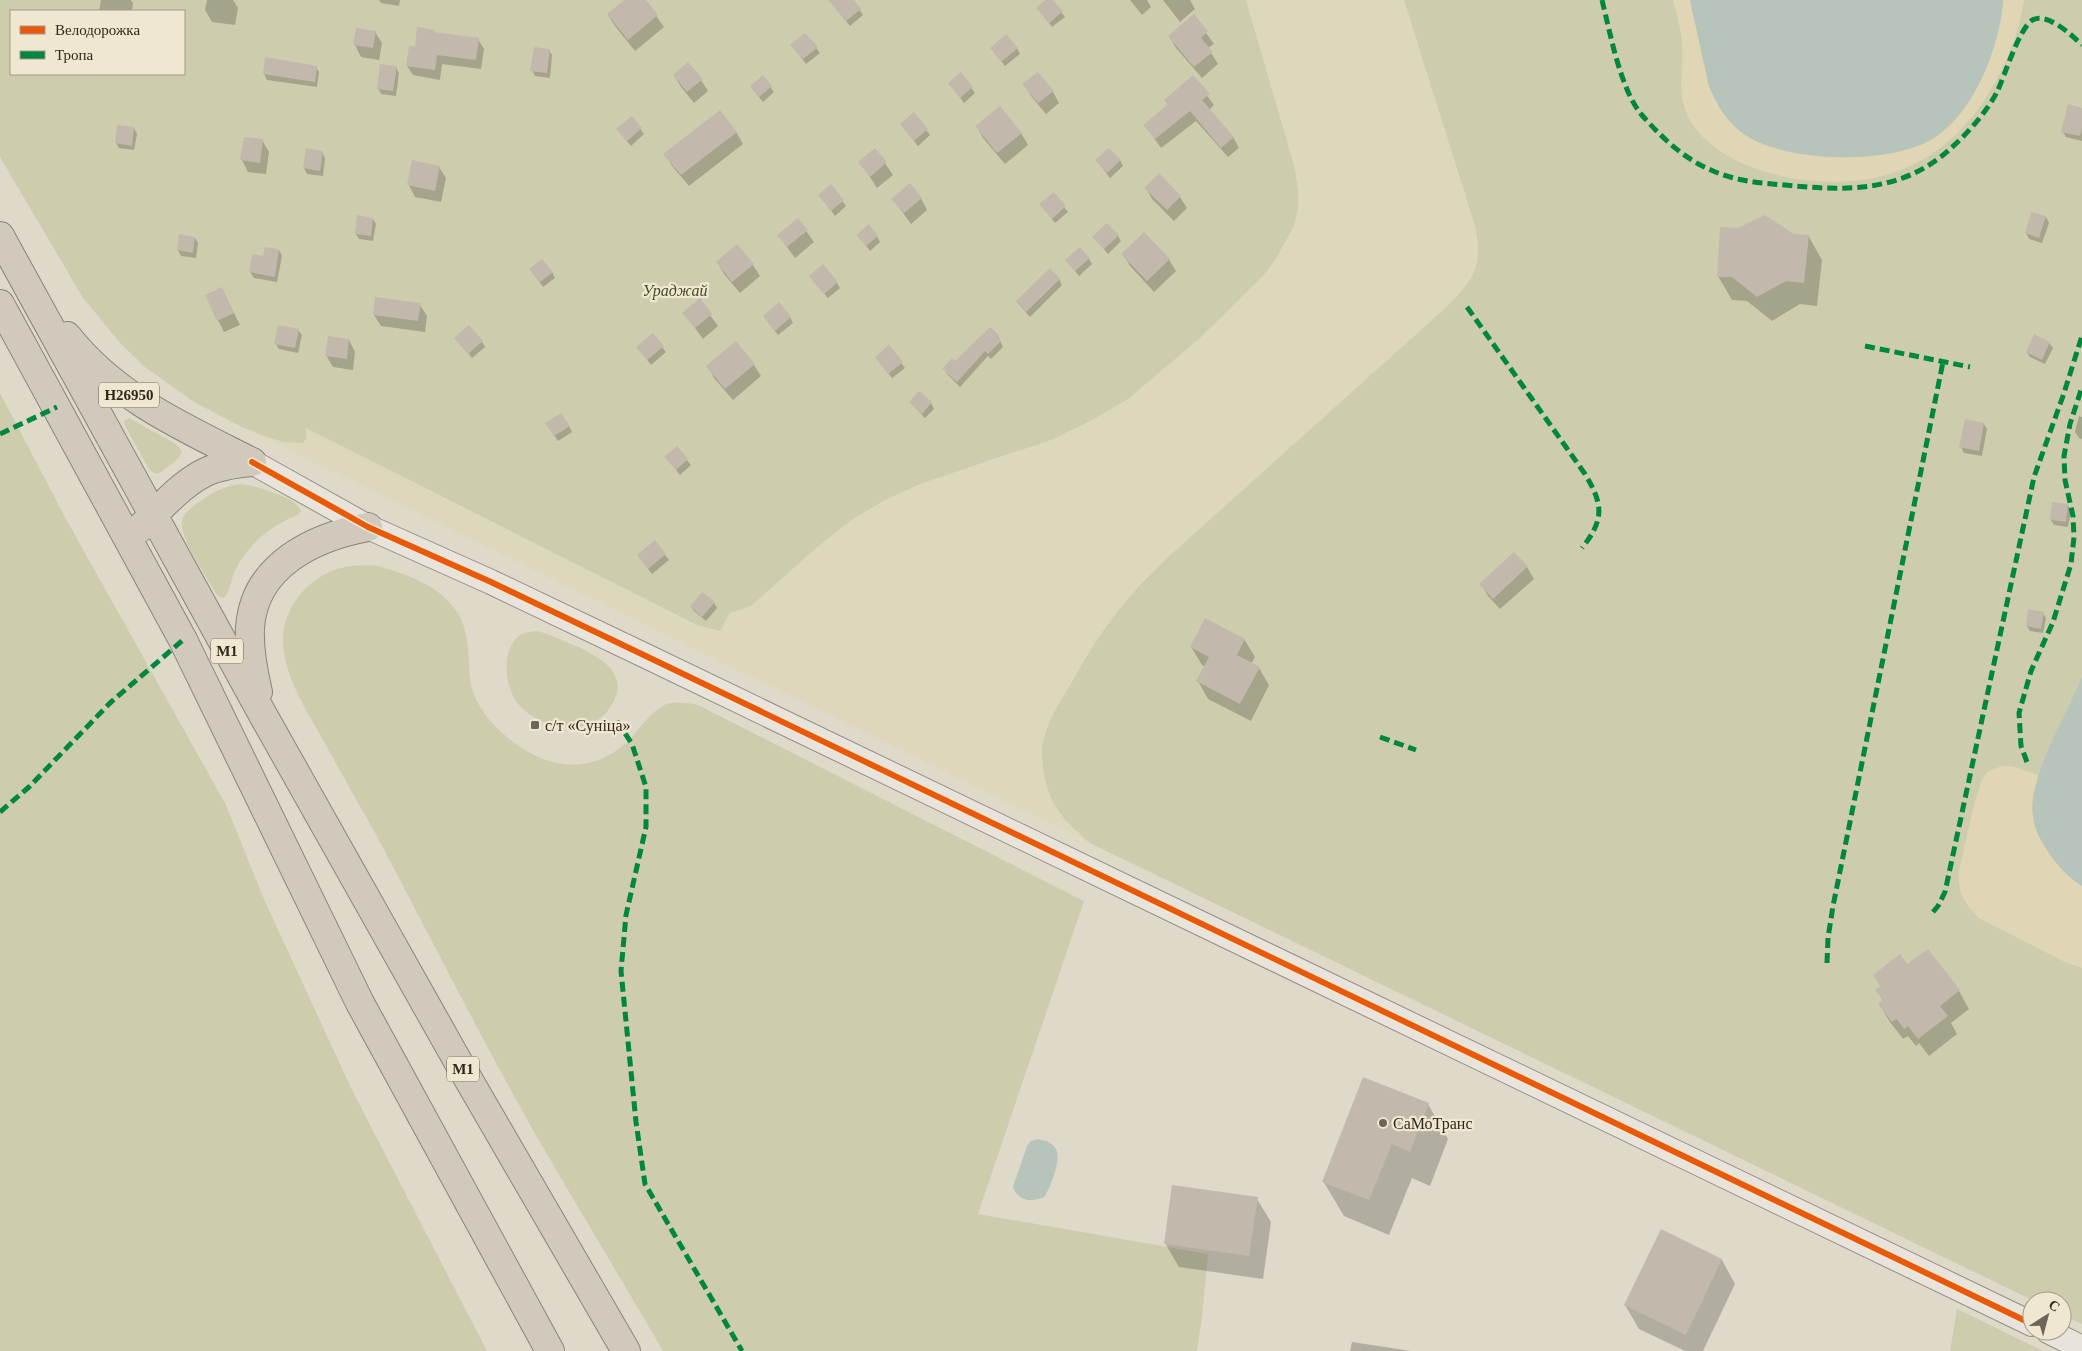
<svg xmlns="http://www.w3.org/2000/svg" width="2082" height="1351" viewBox="0 0 2082 1351" font-family="Georgia,serif">
  <style>
    .farmland { fill: #ddd7bc }
    .green { fill: #cdcdae; fill-rule: evenodd }
    .sand { fill: #e0d5b4 }
    .water { fill: #b6c4bb }
    .shadow { fill: #0003 }
    .building { fill: #c2b8ab }
    .lines { fill: none; stroke-linecap: round; stroke-linejoin: round }
    .secondary-casing { stroke: #948e84; stroke-width: 26 }
    .highway-casing { stroke: #89847a; stroke-width: 30 }
    .secondary { stroke: #e8e4db; stroke-width: 24 }
    .highway { stroke: #d1cabc; stroke-width: 28 }
    .quiet { stroke: #00873e; stroke-width: 5; stroke-dasharray: 10 5; stroke-linecap: butt }
    .cycleway-casing { stroke: #f0e7d0; stroke-width: 9 }
    .cycleway { stroke: #e8590c; stroke-width: 6 }
    .poi-dot { fill: #6e655a; stroke: #f0e7d0; stroke-width: 2 }
    .labels { text-anchor: middle; stroke-width: 4.5; stroke-linejoin: round; paint-order: stroke }
    .shield { fill: #f0e7d0; stroke: #6a6153; stroke-width: 1 }
    .shield-label { font-size: 15px; font-weight: bold; fill: #31271e }
    .park-label { font-size: 16px; font-style: italic; fill: #414a27; stroke: #f0e7d0 }
    .poi-label { font-size: 16px; fill: #31271e; stroke: #f0e7d0; text-anchor: start }
  </style>
  <rect width="100%" height="100%" fill="#dfd9ca"/>
  <path class="farmland" d="M1246,0h158l71,226 4,30 -4,14 -8,15 -25,26 -276,248 -24,22 -21,25 -53,219 22,18 -846,-415 40,14h18l3,-14 392,197 23,6 10,-18 21,-7 71,-63 31,-24 34,-20 36,-16 87,-28 118,-56 71,-60 65,-64 23,-33 7,-16 4,-16 -3,-41z"/>
  <path class="green" d="M0,0h1246l49,169 3,22v19l-4,16 -18,33 -12,16 -65,64 -71,60 -36,21 -41,20 -128,43 -36,16 -34,20 -31,24 -71,63 -21,7 -10,18 -23,-6 -391,-197v11l-3,4 -19,-1 -11,-3 -29,-11 -50,-26 -49,-35 -24,-23 -38,-46 -83,-141zM11,11h173v63h-173z
    M1404,0h678v1324l-20,-9v-14h-28l-944,-458c-27,-23 -42,-39 -47,-75 -1,-10 -2,-21 1,-30 6,-23 21,-44 33,-65 24,-43 52,-80 89,-114l276,-248c30,-29 42,-42 33,-85z
    M0,393l66,126 160,286 37,92 89,193 135,261h-487z
    M129,418l47,26 6,7 -4,8 -18,14 -3,1 -7,-3 -25,-45 -1,-5z
    M241,484c15,2 55,13 60,27l-4,4c-27,11 -51,31 -63,58 -3,8 -4,19 -10,25l-6,-2 -3,-4c-8,-15 -36,-54 -33,-70 1,-9 10,-15 17,-20 13,-10 26,-16 42,-18z
    M374,565c30,8 70,21 86,52 10,20 8,45 11,67 5,31 45,66 75,76 32,11 62,2 86,-23 9,-10 17,-23 29,-30 10,-7 25,-4 37,-2l386,196 -106,313 230,40 -6,63 -5,34h-534c-44,-76 -90,-151 -134,-228 -54,-96 -103,-195 -155,-292 -17,-30 -34,-60 -51,-91 -16,-29 -37,-60 -40,-95 -2,-40 29,-73 67,-79 7,-1 16,0 24,-1z
    M536,631c12,2 23,8 35,13 28,12 63,30 38,65 -8,11 -19,17 -33,18 -21,2 -48,-8 -60,-26 -11,-16 -15,-50 2,-64 5,-5 11,-5 18,-6z
    M1957,1309l86,42h-93z"/>
  <path class="sand" d="M1673,0h17l19,86c8,20 19,38 38,50 44,28 138,28 184,4 43,-23 68,-94 72,-140h21c-4,26 -13,52 -25,75 -44,86 -118,121 -213,102 -34,-7 -69,-21 -91,-49 -21,-29 -11,-52 -13,-84 -1,-15 -5,-29 -9,-44z
    M2003,766l11,1 25,8c-5,13 -9,28 -6,42 4,26 27,55 49,69v82l-19,-7 -84,-43c-14,-14 -22,-26 -20,-47 5,-19 17,-84 26,-96 5,-6 11,-7 18,-9z"/>
  <path class="water" d="M1690,0h313v2c-4,48 -29,110 -71,137 -42,26 -143,23 -185,-3 -18,-11 -30,-30 -38,-50z
    M2082,677v209c-13,-8 -24,-20 -32,-32 -8,-11 -16,-25 -17,-38 -4,-42 33,-100 49,-139z
    M1038,1139c23,4 22,17 16,36 -3,8 -5,15 -10,22 -13,6 -26,4 -31,-10l14,-41 4,-5z"/>
  <path class="shadow" d="M101,0h30l2,3 -1,8h-33z
    M207,0h26l5,8 -3,17 -23,-3 -7,-12z
    M379,0h21l-1,6 -18,-3z
    M626,0h19l19,27 -29,24 -20,-25 -7,-11z
    M842,0h10l11,15 -13,11 -12,-15z
    M1047,0h5l13,17 -13,10 -11,-14z
    M1130,0h17l4,7 -9,8z
    M1163,0h27l5,9 -15,13z
    M1194,16l20,28 -6,4 10,16 -16,14 -26,-30 -7,-12z
    M434,31l1,2 43,6 6,10 -3,20 -39,-5 -2,16 -27,-5 -6,-9 9,-18z
    M375,32l7,11 -3,17 -18,-3 -6,-12z
    M792,45l24,3 4,5 -14,11z
    M1017,48l3,6 -15,12 -10,-13z
    M549,50l3,5 -2,23 -15,-2 -3,-6z
    M266,59l50,8 3,5 -2,15 -50,-7 -3,-6z
    M396,67l3,6 -3,23 -15,-2 -3,-6z
    M961,74l14,19 -11,10 -14,-20z
    M674,75l27,5 7,11 -14,12 -13,-16z
    M763,77l11,15 -11,10 -12,-15z
    M1193,77l21,28 -5,5 24,27 6,11 -11,9 -32,-36 -35,27 -16,-23 23,-20 -3,-5z
    M1024,84l29,8 6,11 -13,11 -15,-18z
    M2082,109v32l-16,-4 -3,-5z
    M914,114l16,21 -12,11 -17,-21z
    M632,117l12,17 -13,12 -10,-12z
    M977,127l44,6 7,12 -23,19 -22,-26z
    M134,128l3,6 -3,16 -15,-2 -3,-5z
    M736,132l7,12 -54,42 -17,-20 -7,-12z
    M262,140l7,12 -3,22 -18,-2 -6,-12z
    M875,149l18,26 -16,13 -17,-26z
    M322,152l3,6 -2,18 -16,-2 -3,-6z
    M1120,160l3,6 -13,12 -13,-17z
    M439,167l7,11 -5,24 -26,-5 -6,-12z
    M1159,175l21,22 7,11 -13,13 -22,-22 -6,-11z
    M831,186l15,20 -11,10 -16,-21z
    M1053,193l15,19 -13,11 -14,-19z
    M921,198l6,12 -16,14 -18,-25z
    M2046,217l3,6 -7,20 -13,-4 -3,-6z
    M373,219l3,5 -3,17 -14,-2 -3,-5z
    M798,220l16,22 -19,16 -16,-22z
    M858,235l19,1 3,6 -10,9z
    M1793,235l16,2 13,23 -5,46 -17,-2 -28,17 -25,-20 -15,-1 -14,-24z
    M1118,236l3,5 -13,13 -14,-17z
    M195,238l3,5 -2,15 -15,-2 -3,-6z
    M737,245l16,20 7,11 -20,17 -16,-19 -7,-12z
    M279,250l3,6 -5,26 -23,-4 -4,-6 14,-15z
    M1123,254l46,6 7,11 -22,21 -24,-26z
    M1089,259l3,5 -13,12 -12,-15z
    M531,270l21,2 3,6 -12,9z
    M1059,279l3,6 -32,32 -9,-10 -4,-5z
    M814,282l23,1 3,5 -12,10z
    M222,289l18,36 -16,7 -6,-12z
    M699,300l19,26 -15,13 -19,-26z
    M420,305l7,11 -2,16 -44,-6 -7,-11z
    M764,317h26l3,6 -15,12z
    M298,330l4,5 -4,18 -19,-4 -3,-5z
    M653,335l13,17 -15,13 -10,-13z
    M998,336l5,11 -12,12 -3,-3 -28,31 -13,-13 -3,-5z
    M456,338l26,4 3,5 -13,11z
    M349,340l6,12 -2,18 -20,-3 -7,-12z
    M736,343l18,22 7,11 -28,24 -19,-22 -6,-12z
    M2049,343l4,5 -8,16 -15,-7 -3,-5z
    M889,347l16,21 -13,10 -12,-16z
    M910,402l21,1 3,6 -9,9z
    M2079,416l3,1v22l-3,-1 -4,-6z
    M1984,424l3,5 -5,27 -18,-3 -3,-6z
    M569,426l3,6 -14,9 -8,-12z
    M677,448l14,17 -11,10 -14,-18z
    M2068,505l3,5 -3,17 -14,-2 -3,-5z
    M655,542l14,18 -17,14 -10,-13z
    M1527,567l7,12 -34,30 -12,-13 -7,-12z
    M714,603l3,5 -11,13 -12,-10 -3,-5z
    M2043,613l3,5 -3,15 -13,-2 -3,-5z
    M1244,639l11,18 -4,7 8,4 10,17 -18,36 -43,-22 -10,-18 7,-14 -3,-2 -11,-18z
    M1928,950l31,41 10,18 -18,14 6,11 -28,22 -10,-13 -3,3 -8,-10 -5,3 -13,-17 -11,-18 4,-3 -6,-11 4,-3 -7,-12 33,-9z
    M1428,1104l20,35 -18,47 -18,-8 -23,57 -45,-19 -21,-35z
    M1257,1199l14,23 -8,57 -84,-12 -14,-24z
    M1661,1231l61,29 13,24 -32,67h-18l-46,-22 -14,-24z
    M1352,1342l59,9h-61z"/>
  <path class="building" d="M624,0h22l12,15 -30,25 -21,-26z
    M828,0h26l7,9 -15,12z
    M1045,0h8l10,11 -14,12 -13,-15z
    M1194,14l14,17 -7,7 12,14 -19,15 -26,-31z
    M417,27l18,3 -1,2 45,6 -3,22 -39,-5 -2,15 -29,-4 3,-20 6,1z
    M356,28l20,3 -3,17 -20,-3z
    M805,33l13,14 -15,12 -13,-14z
    M1006,34l12,14 -17,14 -11,-14z
    M534,47l16,2 -3,24 -17,-2z
    M265,57l52,9 -2,16 -52,-8z
    M688,62l15,17 -16,13 -14,-17z
    M380,64l17,2 -4,25 -16,-2z
    M961,72l12,15 -13,11 -12,-15z
    M1038,72l16,19 -16,12 -16,-19z
    M763,75l9,11 -13,11 -9,-11z
    M1193,75l17,19 -8,6 32,37 -13,11 -31,-37 -35,28 -12,-14 25,-21 -4,-4z
    M2068,104l14,4v20l-2,8 -19,-4z
    M1000,106l22,27 -25,20 -22,-27z
    M720,110l17,22 -56,43 -18,-21z
    M914,112l14,17 -14,12 -14,-17z
    M632,116l10,12 -15,13 -11,-12z
    M117,125l17,2 -2,19 -17,-3z
    M244,137l19,2 -3,24 -20,-3z
    M306,148l17,3 -3,20 -17,-3z
    M875,148l12,14 -17,15 -12,-15z
    M1109,148l12,12 -14,13 -12,-13z
    M412,160l28,6 -5,25 -28,-6z
    M1159,173l22,23 -14,14 -23,-22z
    M910,183l12,15 -18,15 -13,-14z
    M831,184l13,16 -13,11 -13,-16z
    M1054,192l12,14 -14,13 -13,-15z
    M2031,212l15,4 -7,22 -14,-5z
    M357,215l16,3 -2,18 -16,-2z
    M1765,215l29,19 15,1 -5,48 -18,-2 -29,16 -25,-20h-15l3,-50 18,1z
    M798,218l10,12 -21,17 -10,-12z
    M1107,223l12,12 -15,14 -12,-12z
    M869,224l9,12 -12,10 -10,-11z
    M1144,232l26,27 -23,22 -26,-27z
    M179,234l16,3 -2,16 -16,-3z
    M737,244l17,20 -22,18 -16,-20z
    M265,247l14,2 -4,28 -26,-5 3,-18 11,2z
    M1080,247l10,11 -15,13 -10,-11z
    M542,259l11,13 -13,10 -11,-13z
    M823,264l15,18 -14,12 -15,-18z
    M1050,268l10,11 -34,33 -10,-11z
    M222,287l12,26 -17,8 -12,-26z
    M375,297l46,6 -3,18 -45,-6z
    M700,298l12,16 -17,14 -13,-15z
    M779,302l12,15 -16,14 -12,-15z
    M278,325l21,4 -4,19 -21,-4z
    M469,325l14,16 -15,13 -14,-16z
    M990,327l9,8 -2,2 4,4 -13,13 -3,-3 -28,31 -15,-13 10,-11 3,3z
    M653,333l11,13 -17,14 -11,-13z
    M2034,334l16,8 -8,18 -16,-8z
    M328,336l21,3 -2,20 -22,-3z
    M736,341l19,23 -30,25 -19,-23z
    M889,345l14,17 -15,12 -13,-17z
    M919,391l13,11 -10,12 -13,-12z
    M561,413l9,13 -16,10 -9,-13z
    M1965,419l19,4 -5,28 -20,-4z
    M677,446l11,13 -12,11 -12,-13z
    M2052,502l16,2 -2,18 -16,-2z
    M655,540l11,14 -18,15 -11,-14z
    M1514,552l14,14 -35,33 -14,-15z
    M702,592l13,10 -13,15 -12,-11z
    M2028,609l16,3 -3,17 -15,-3z
    M1205,618l40,21 -8,16 23,12 -20,37 -44,-23 13,-24 -19,-10z
    M1928,949l32,41 -20,16 8,10 -30,23 -10,-13 -4,3 -7,-10 -5,3 -14,-18 5,-4 -8,-10 6,-4 -8,-11 27,-21 7,10z
    M1363,1077l66,26 -19,49 -18,-8 -23,56 -47,-18z
    M1172,1185l86,12 -9,59 -85,-12z
    M1661,1229l61,30 -36,76 -62,-30z"/>
  <g class="lines">
    <defs>
      <path id="secondary" d="M252,462l116,65 123,55 159,76 1382,666
        M2048,1331l34,17"/>
      <path id="highway" d="M0,236l263,479 193,343 170,293
        M0,304l183,336 177,363 190,348
        M67,336c49,62 116,91 185,126
        M140,528c22,-21 45,-49 73,-59 13,-4 26,-6 39,-7
        M258,692c-5,-21 -9,-43 -8,-64 4,-63 64,-91 118,-101"/>
    </defs>
    <use href="#secondary" class="secondary-casing"/>
    <use href="#highway" class="highway-casing"/>
    <use href="#secondary" class="secondary"/>
    <use href="#highway" class="highway"/>
    <path class="quiet" d="M1602,0c8,32 18,88 39,114 19,22 43,45 70,56 24,11 48,13 74,15 59,6 116,8 164,-35 18,-16 37,-37 48,-58 8,-17 21,-60 34,-71 14,-11 41,14 51,24
      M1467,307l118,167c18,30 20,45 -3,74
      M1865,346l105,21
      M0,434l57,-27
      M617,721l15,23 14,43v40l-20,88 -5,56 15,151 9,62 97,167
      M1380,737l36,13
      M2027,762l-6,-16 -2,-33 12,-42 22,-49 18,-58 3,-27 -1,-21 -8,-36 -1,-24 6,-32 12,-37
      M0,812l29,-25 81,-84 73,-63
      M1933,912l5,-6 7,-14 89,-415 29,-81 19,-60
      M1827,963l1,-25 5,-32 110,-544"/>
    <defs>
      <path id="cycleway" d="M252,462l116,65 123,55 159,76 1382,666"/>
    </defs>
    <use href="#cycleway" class="cycleway-casing"/>
    <use href="#cycleway" class="cycleway"/>
  </g>
  <g class="poi-dot">
    <rect x="530" y="720" width="10" height="10" rx="2.5"/>
    <circle cx="1383" cy="1123" r="5"/>
  </g>
  <g class="labels">
    <g class="shield">
      <rect x="99" y="382.5" width="60" height="25" rx="4"/>
      <rect x="211" y="638.5" width="32" height="25" rx="4"/>
      <rect x="447" y="1056.5" width="32" height="25" rx="4"/>
    </g>
    <g class="shield-label">
      <text x="129" y="400">Н26950</text>
      <text x="227" y="656">М1</text>
      <text x="463" y="1074">М1</text>
    </g>
    <g class="park-label">
      <text x="675" y="296">Ураджай</text>
    </g>
    <g class="poi-label">
      <text x="545" y="731">с/т «Суніца»</text>
      <text x="1393" y="1129">СаМоТранс</text>
    </g>
  </g>
  <rect x="10" y="10" width="175" height="65" fill="#f0e7d0" stroke="#a49a89"/>
  <rect x="20" y="26" width="25" height="8" fill="#e8590c" stroke="#a49a89"/>
  <text x="55" y="35" font-size="15" fill="#31271e">Велодорожка</text>
  <rect x="20" y="51" width="25" height="8" fill="#00873e" stroke="#a49a89"/>
  <text x="55" y="60" font-size="15" fill="#31271e">Тропа</text>
  <g transform="translate(2047 1316) rotate(36)"><circle r="24" fill="#f0e7d0" stroke="#a49a89"/>
  <path d="M0-4L9 19L0 12L-9 19Z" fill="#6e655a"/>
  <text y="-8" font-size="14" font-weight="bold" text-anchor="middle" fill="#31271e">С</text>
  </g>
</svg>
